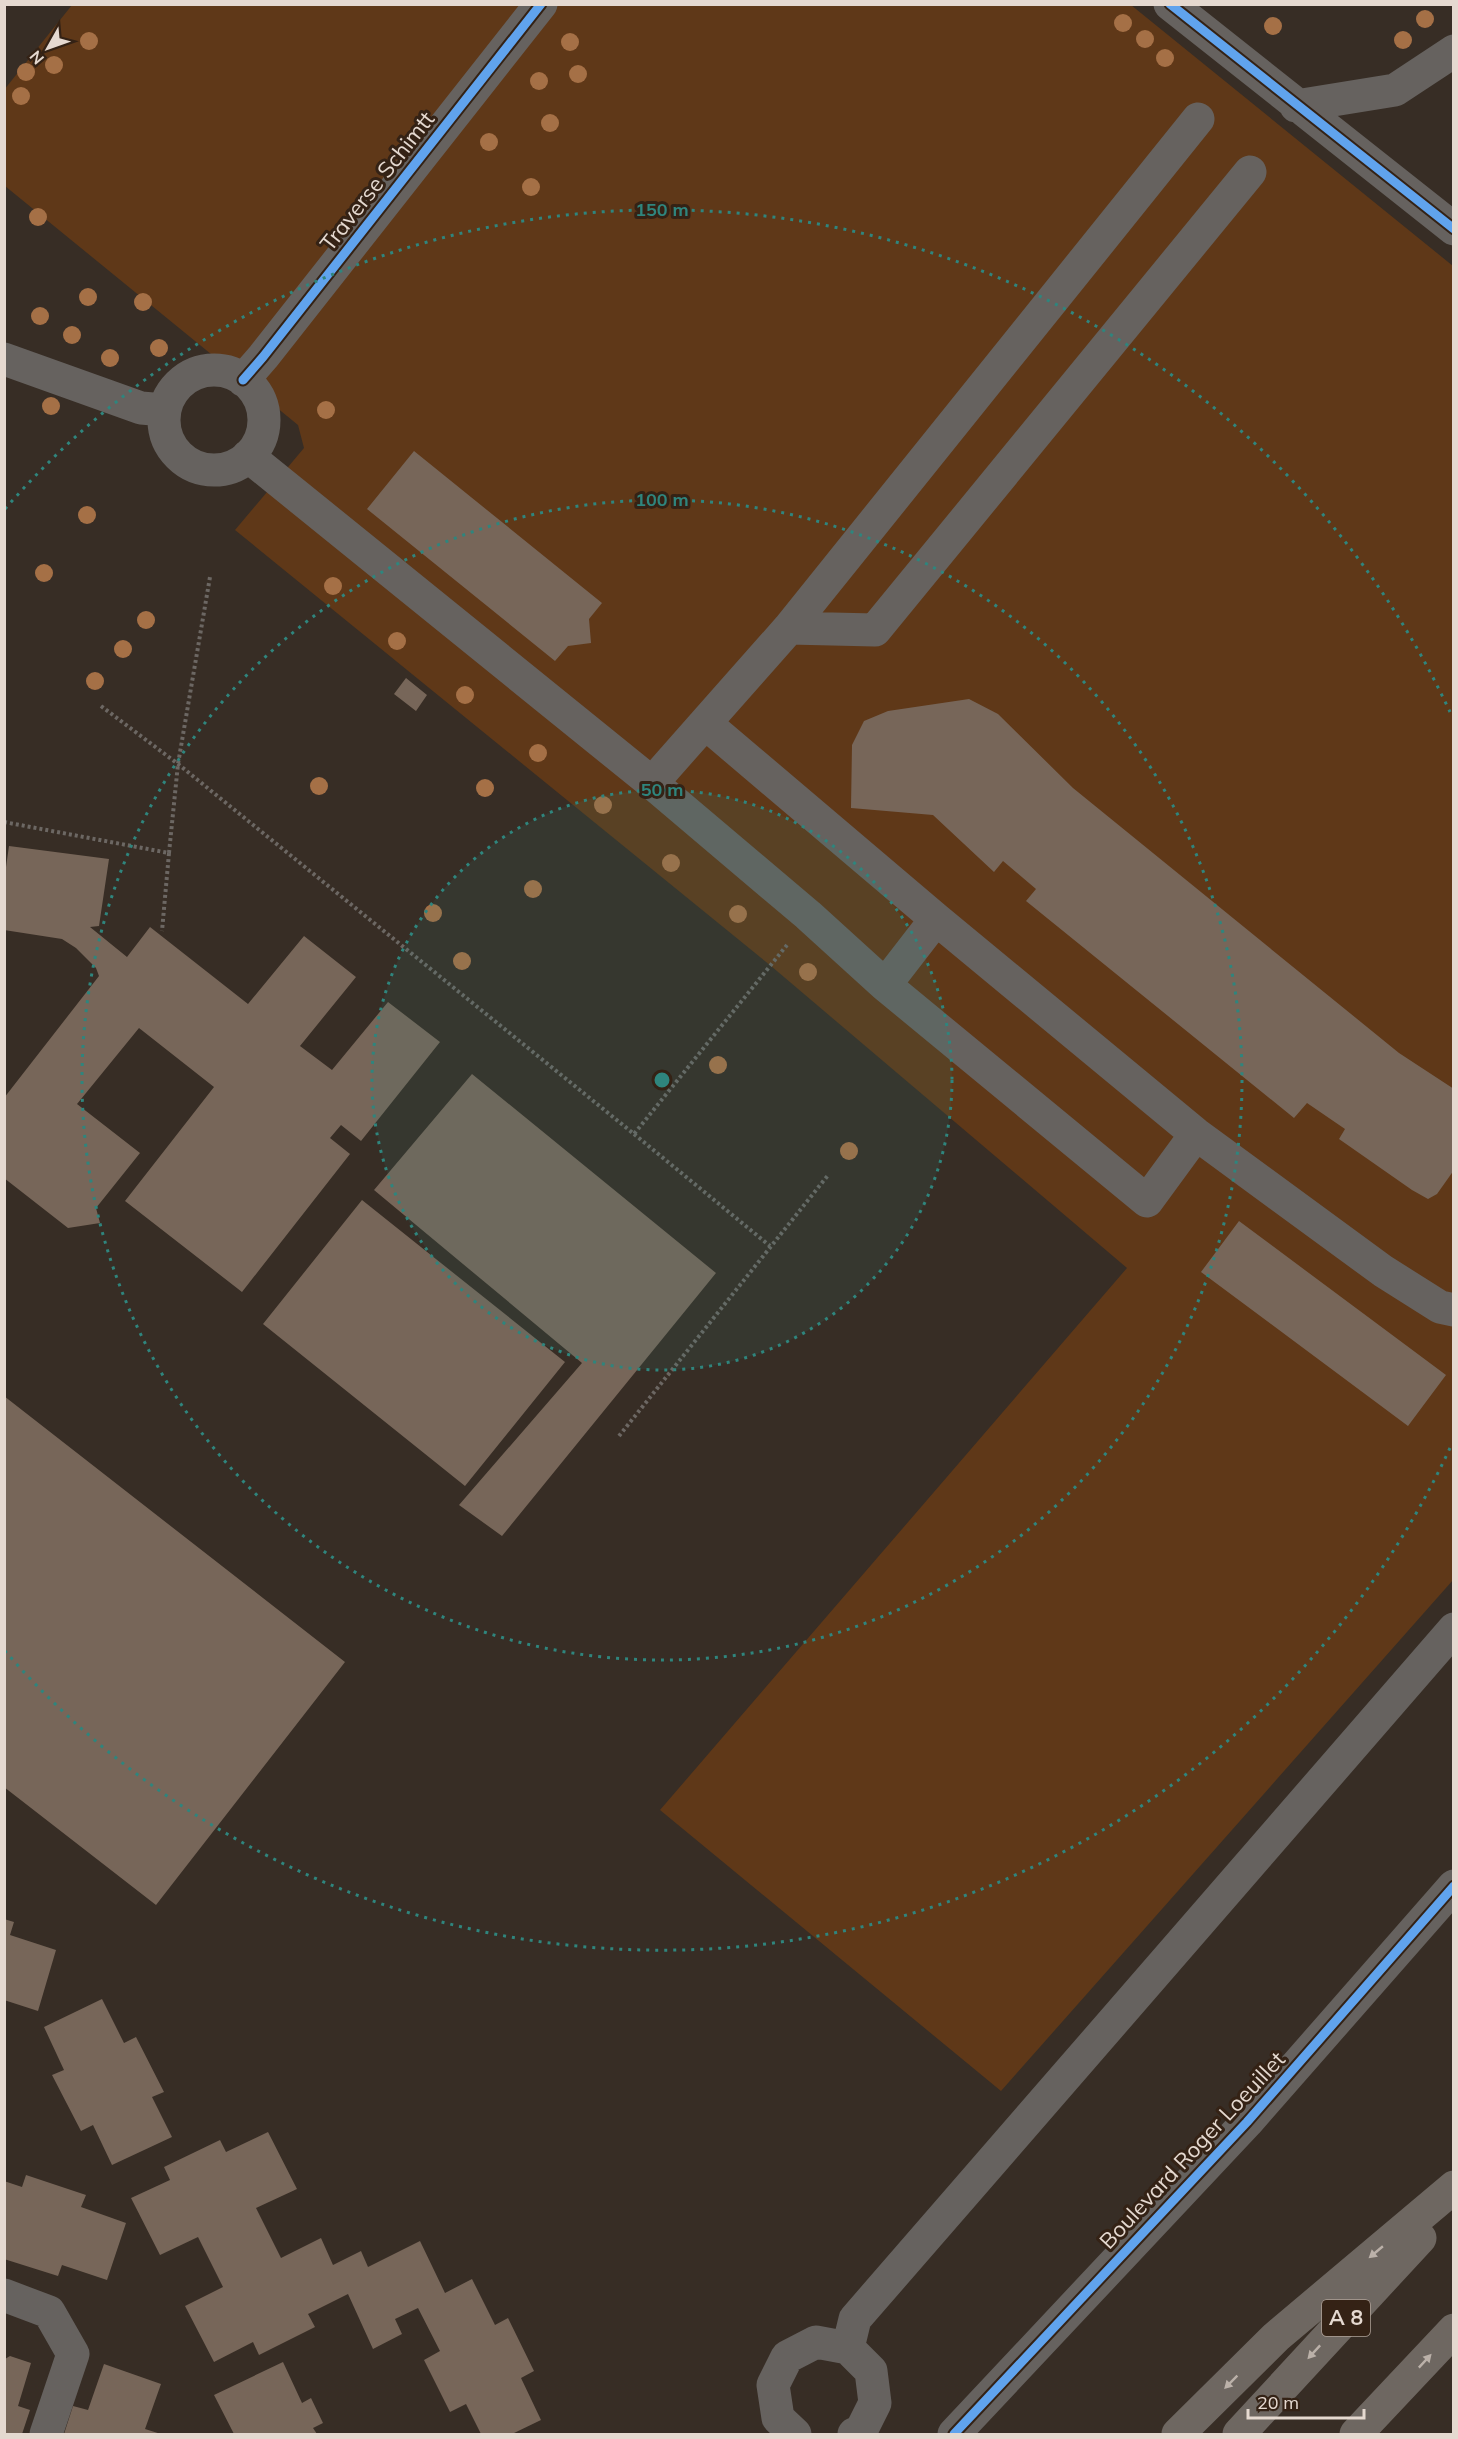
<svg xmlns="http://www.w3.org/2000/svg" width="1458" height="2439" viewBox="0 0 1458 2439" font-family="Mulish,sans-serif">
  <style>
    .green { fill: #5f3818 }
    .building { fill: #776659 }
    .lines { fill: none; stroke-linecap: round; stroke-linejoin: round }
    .path { stroke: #6c6763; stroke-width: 4; stroke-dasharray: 3 3; stroke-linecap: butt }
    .minor { stroke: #66625f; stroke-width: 33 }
    .highway { stroke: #6e6761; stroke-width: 33 }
    .cycleway-casing { stroke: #342215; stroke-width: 13 }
    .cycleway { stroke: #60a3ed; stroke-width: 9 }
    .tree { fill: #a57046 }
    .oneway { fill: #bbb1a9 }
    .ring { fill: none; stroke: #2f857d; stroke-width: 3; stroke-dasharray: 3 6 }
    .labels { text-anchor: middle; stroke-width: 6; stroke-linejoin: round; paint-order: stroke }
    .shield { fill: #342215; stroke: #b0a298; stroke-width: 1.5 }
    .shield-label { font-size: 21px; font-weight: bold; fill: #e5d9d0 }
    .street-label { font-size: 22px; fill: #e5d9d0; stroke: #342215 }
    .centre { fill: #2f857d; stroke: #342215; stroke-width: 3 }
    .ring-label { font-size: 18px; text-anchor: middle; font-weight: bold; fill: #2f857d; stroke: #342215; stroke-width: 6; stroke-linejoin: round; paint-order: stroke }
  </style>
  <rect width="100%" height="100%" fill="#372d25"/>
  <path class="green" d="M72,5h1059l322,261v1314l-452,511 -341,-281 467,-542 -356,-302 -536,-436 69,-82 -6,-23 -293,-239 -1,-96z"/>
  <path class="building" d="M414,451l188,152 -13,16 2,24 -23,3 -13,15 -188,-152z
    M406,678l21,17 -11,16 -22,-17z
    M969,699l29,15 75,74 326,265 55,36v81l-17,24 -9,5 -16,-9 -73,-51 6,-10 -38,-26 -13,15 -268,-217 10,-12 -33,-28 -9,11 -61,-57 -82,-7 1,-63 12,-24 24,-10z
    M9,846l100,13 -10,67 -9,1 37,30 23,-30 98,77 56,-68 52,41 -56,69 32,24 56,-68 52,40 -79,99 -20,-16 -11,13 20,16 -108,138 -117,-91 89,-114 -75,-59 -62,76 63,49 -44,55 4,15 -32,5 -64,-50v-80l95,-122 -3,-8 -20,-20 -14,-9 -58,-9v-49z
    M472,1074l244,199 -214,263 -43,-31 123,-142 -208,-173z
    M362,1200l203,162 -100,124 -202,-162z
    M1239,1221l207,154 -38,51 -207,-154z
    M4,1396l341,266 -189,243 -152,-118z
    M4,1919l10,3 -4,13 46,15 -18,61 -34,-11z
    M102,1999l22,44 12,-6 28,55 -12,5 20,40 -60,28 -19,-40 -12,6 -29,-56 12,-5 -20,-43z
    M268,2132l29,57 -41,19 25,50 40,-20 12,27 28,-14 7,16 52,-26 25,52 27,-14 23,46 13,-7 26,53 -13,7 20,42 -29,14h-31l-15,-30 -16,8 -26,-52 16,-9 -22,-43 -23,11 7,15 -29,15 -25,-55 -40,20 7,13 -56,28 -6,-13 -39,20 -29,-56 38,-19 -25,-50 -38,18 -29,-57 39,-18 -6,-13 56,-27 6,12z
    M26,2175l60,20 -5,12 45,16 -19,57 -45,-15 -4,11 -54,-17v-78l18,6z
    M10,2356l21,7 -13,43 12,4 -8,24h-17v-75z
    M283,2362l19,41 9,-5 12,25 -10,5 4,6h-83l-20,-39z
    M104,2364l57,20 -16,45 16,5h-97l9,-28 15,4z"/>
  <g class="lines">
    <path class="path" d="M101,706l77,58 456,370 153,-189
      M4,822l165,31 -7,78
      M169,853l9,-89 32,-187
      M634,1134l136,112
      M619,1436l210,-262"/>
    <path class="minor" d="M1170,4l284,225
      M1296,106l99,-16 59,-39
      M4,359l137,49 24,2
      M164 420a50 50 0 1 1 100 0a50 50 0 1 1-100 0Z
      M243,380l20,-23 278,-353
      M248,456l404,327 156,132 77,70 262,216 49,-67
      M789,628l409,-509
      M705,723l84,-95 86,2 375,-458
      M652,783l53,-60 231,196 260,215 187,137 57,36 14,3
      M885,985l51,-66
      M4,2295l45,17 24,42 -27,80
      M848,2348l7,-29 599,-690
      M795,2434l-17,-16 -5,-33 14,-28 29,-15 32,6 23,23 4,32 -14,28 -7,3
      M954,2434l293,-312 207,-236"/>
    <path class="highway" d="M1178,2434l98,-97 178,-150
      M1239,2434l181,-196
      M1356,2434l98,-104"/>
    <defs>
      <path id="cycleway" d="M1170,4l284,225
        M243,380l20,-23 278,-353
        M954,2434l293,-312 207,-236"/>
    </defs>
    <use href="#cycleway" class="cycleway-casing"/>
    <use href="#cycleway" class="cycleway"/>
  </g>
  <g class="tree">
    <circle cx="1425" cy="19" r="9"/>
    <circle cx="1123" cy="23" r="9"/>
    <circle cx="1273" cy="26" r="9"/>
    <circle cx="1145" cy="39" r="9"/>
    <circle cx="1403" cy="40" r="9"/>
    <circle cx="89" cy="41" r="9"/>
    <circle cx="570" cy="42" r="9"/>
    <circle cx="1165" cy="58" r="9"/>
    <circle cx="54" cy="65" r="9"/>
    <circle cx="26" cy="72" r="9"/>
    <circle cx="578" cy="74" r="9"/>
    <circle cx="539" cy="81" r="9"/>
    <circle cx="21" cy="96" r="9"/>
    <circle cx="550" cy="123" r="9"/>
    <circle cx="489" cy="142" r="9"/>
    <circle cx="531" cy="187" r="9"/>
    <circle cx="38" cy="217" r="9"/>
    <circle cx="88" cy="297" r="9"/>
    <circle cx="143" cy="302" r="9"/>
    <circle cx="40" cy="316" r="9"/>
    <circle cx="72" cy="335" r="9"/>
    <circle cx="159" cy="348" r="9"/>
    <circle cx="110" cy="358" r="9"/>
    <circle cx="51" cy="406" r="9"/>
    <circle cx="326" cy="410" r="9"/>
    <circle cx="87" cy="515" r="9"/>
    <circle cx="44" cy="573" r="9"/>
    <circle cx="333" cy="586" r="9"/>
    <circle cx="146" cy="620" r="9"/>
    <circle cx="397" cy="641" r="9"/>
    <circle cx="123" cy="649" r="9"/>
    <circle cx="95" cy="681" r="9"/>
    <circle cx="465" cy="695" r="9"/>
    <circle cx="538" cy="753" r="9"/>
    <circle cx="319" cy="786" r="9"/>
    <circle cx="485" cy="788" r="9"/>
    <circle cx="603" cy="805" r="9"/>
    <circle cx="671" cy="863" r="9"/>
    <circle cx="533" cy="889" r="9"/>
    <circle cx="433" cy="913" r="9"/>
    <circle cx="738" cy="914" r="9"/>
    <circle cx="462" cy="961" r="9"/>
    <circle cx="808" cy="972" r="9"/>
    <circle cx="718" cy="1065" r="9"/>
    <circle cx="849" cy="1151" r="9"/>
  </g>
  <defs><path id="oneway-solid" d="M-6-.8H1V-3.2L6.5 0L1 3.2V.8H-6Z" transform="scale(1.5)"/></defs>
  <g class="oneway">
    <use href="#oneway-solid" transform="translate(1376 2252) rotate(140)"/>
    <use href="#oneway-solid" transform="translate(1314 2352) rotate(133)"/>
    <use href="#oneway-solid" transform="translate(1425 2361) rotate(-47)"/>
    <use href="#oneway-solid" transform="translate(1231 2382) rotate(135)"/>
  </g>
  <circle cx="662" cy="1080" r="290" fill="#2f857d" fill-opacity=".12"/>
  <g class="ring">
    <circle cx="662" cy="1080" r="290"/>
    <circle cx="662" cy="1080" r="580"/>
    <path d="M1450 1448A870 870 0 0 1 5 1651M5 509A870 870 0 0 1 1450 712"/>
  </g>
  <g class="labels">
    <rect class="shield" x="1322" y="2300" width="48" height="36" rx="4.5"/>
    <g class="shield-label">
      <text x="1346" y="2325">A 8</text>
    </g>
    <g class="street-label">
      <text transform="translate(377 181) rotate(-52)" y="8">Traverse Schimtt</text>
      <text transform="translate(1192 2150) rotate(-47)" y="8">Boulevard Roger Loeuillet</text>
    </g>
  </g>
  <circle cx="662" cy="1080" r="9" class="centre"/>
  <g class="ring-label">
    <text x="662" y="216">150 m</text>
    <text x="662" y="506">100 m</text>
    <text x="662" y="796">50 m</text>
  </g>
  <rect width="1458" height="2439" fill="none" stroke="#e5d9d0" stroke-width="12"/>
  <g transform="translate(48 48) rotate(230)" stroke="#342215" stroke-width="4.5" paint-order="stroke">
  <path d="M0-4.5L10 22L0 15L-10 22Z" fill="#e5d9d0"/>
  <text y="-9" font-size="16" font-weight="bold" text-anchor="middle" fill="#e5d9d0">N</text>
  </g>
  <path d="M1248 2409v9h116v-9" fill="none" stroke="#e5d9d0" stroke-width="3"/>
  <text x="1257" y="2409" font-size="18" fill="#e5d9d0" stroke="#342215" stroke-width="4.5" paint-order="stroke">20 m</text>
</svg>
